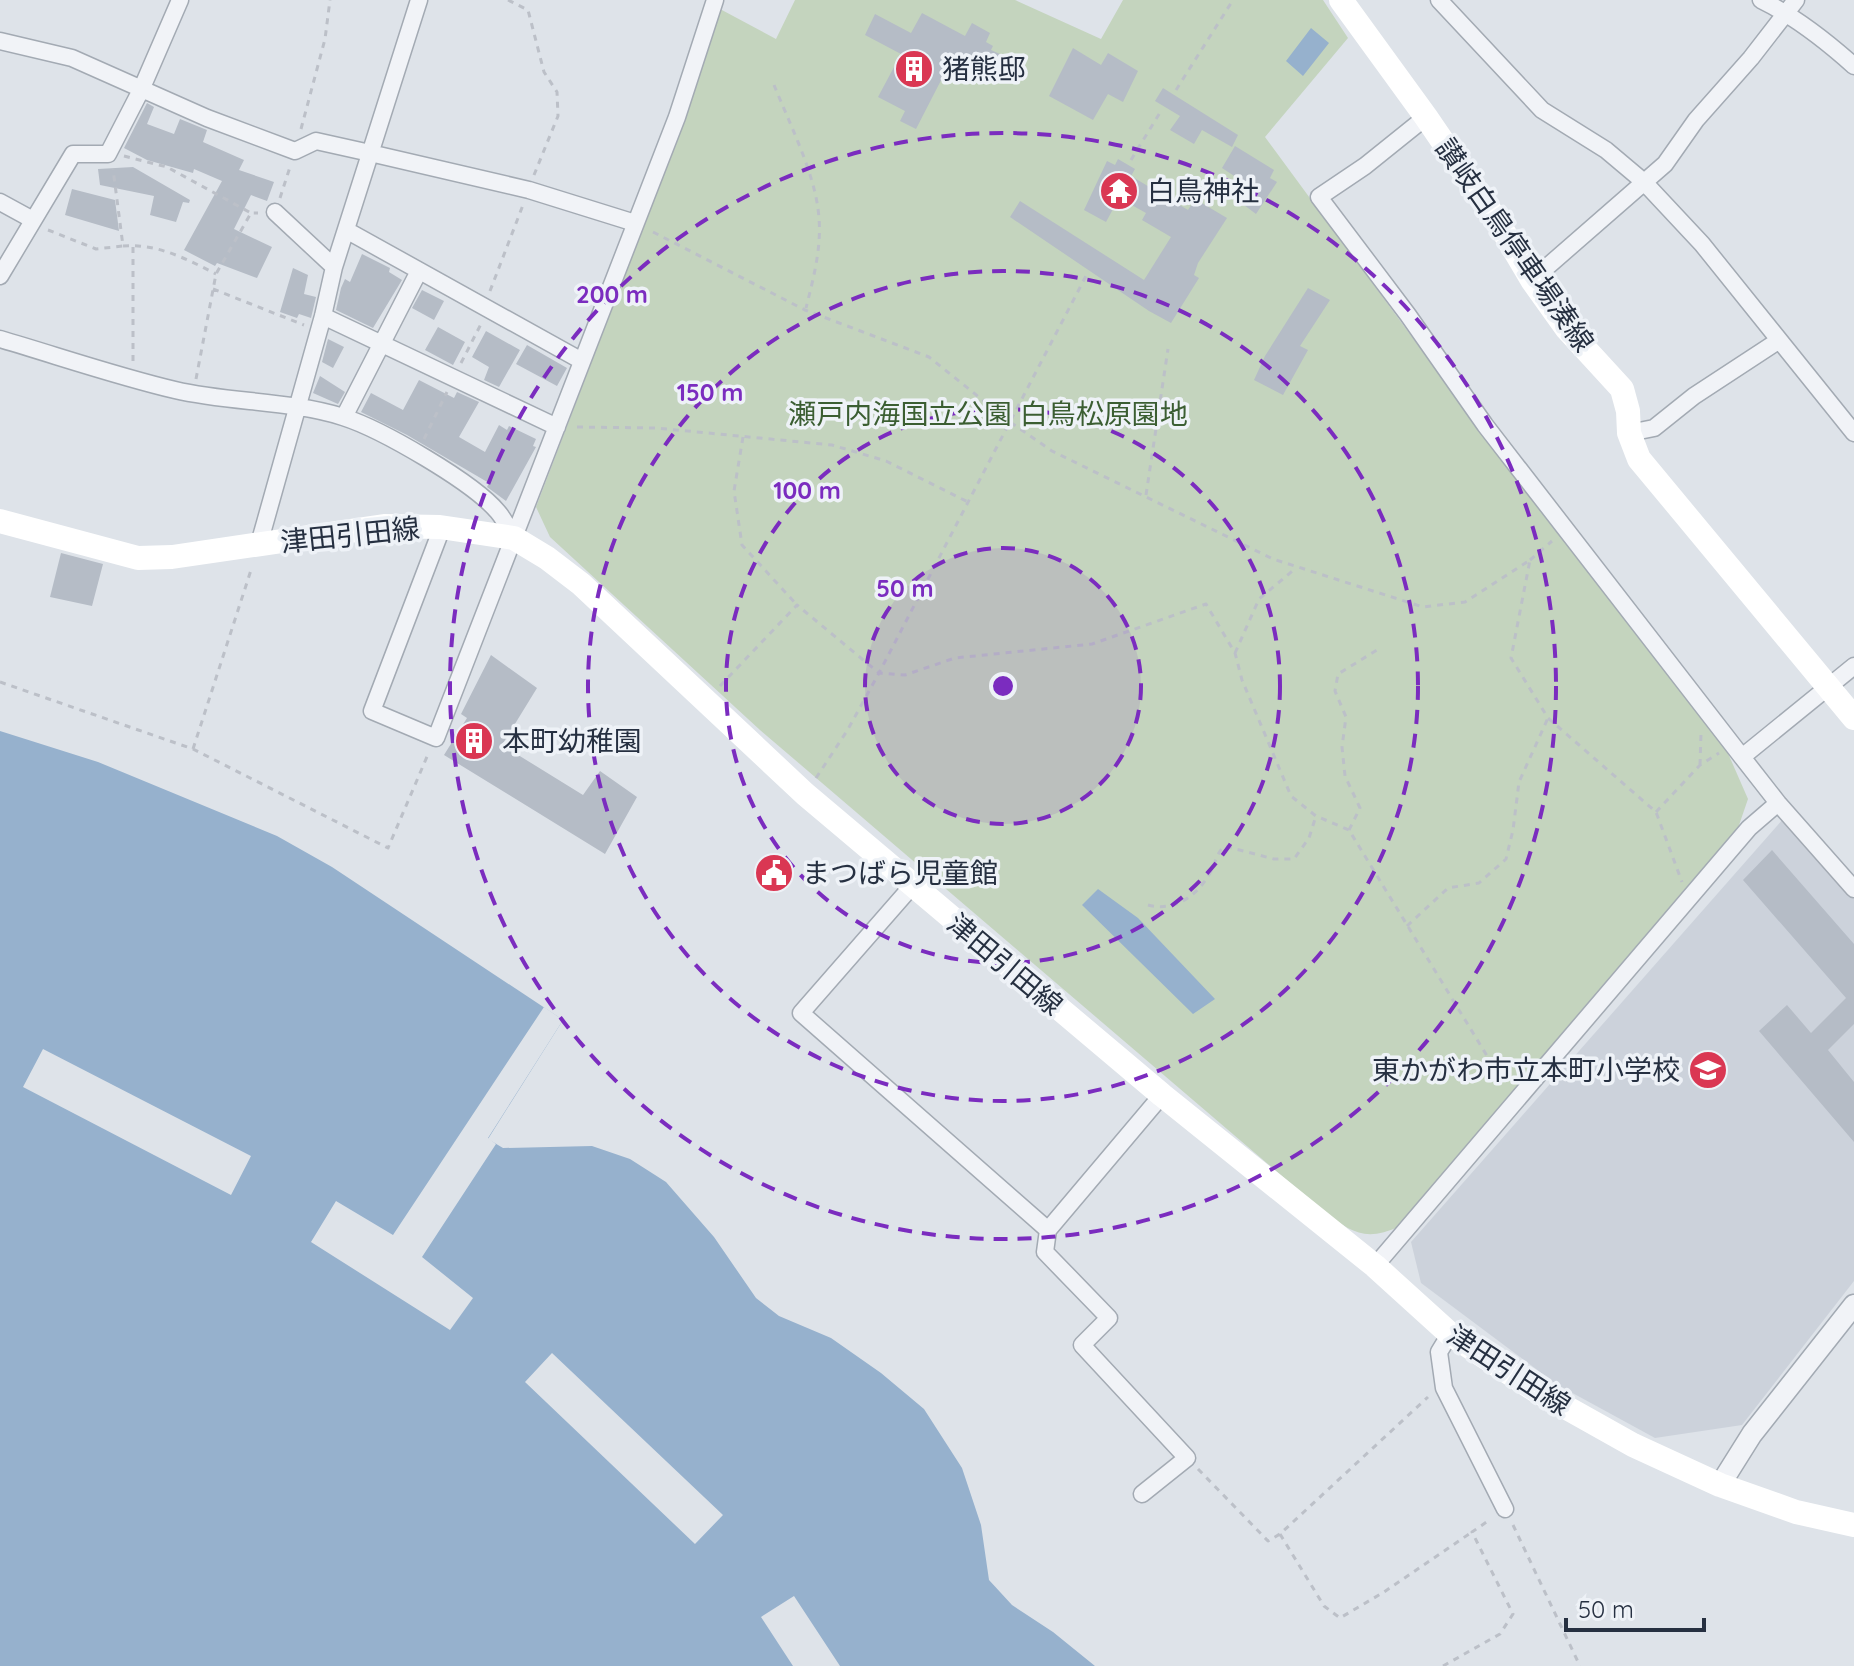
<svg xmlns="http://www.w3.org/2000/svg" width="1854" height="1666" viewBox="0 0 1854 1666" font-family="Quicksand,'Noto Sans JP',sans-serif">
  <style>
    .built { fill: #ccd2db }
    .green { fill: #c4d4be }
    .water { fill: #96b1cd }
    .pier { fill: #dee3e9 }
    .building { fill: #b5bcc6 }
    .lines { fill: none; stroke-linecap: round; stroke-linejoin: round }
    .minor-casing { stroke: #a3aab3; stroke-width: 19 }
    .tertiary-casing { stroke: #a3aab3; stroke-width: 23 }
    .path { stroke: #bcc0c8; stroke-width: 3; stroke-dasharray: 6 6; stroke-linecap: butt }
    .minor { stroke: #f1f3f7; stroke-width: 16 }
    .tertiary { stroke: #f1f3f7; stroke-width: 20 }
    .secondary { stroke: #fff; stroke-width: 24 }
    .ring { fill: none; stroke: #7b2cbf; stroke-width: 4; stroke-dasharray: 14 10 }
    .labels { text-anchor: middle; stroke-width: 7; stroke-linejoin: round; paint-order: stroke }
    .poi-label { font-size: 28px; fill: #263041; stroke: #eef2f7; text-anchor: start }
    .street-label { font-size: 28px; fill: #263041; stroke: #eef2f7 }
    .park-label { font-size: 28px; fill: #3b5e32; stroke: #eef2f7 }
    .centre { fill: #7b2cbf; stroke: #eef2f7; stroke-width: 4 }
    .ring-label { font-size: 24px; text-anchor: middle; font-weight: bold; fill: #7b2cbf; stroke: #eef2f7; stroke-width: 7; stroke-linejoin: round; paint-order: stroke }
  </style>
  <rect width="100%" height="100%" fill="#dee3e9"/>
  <path class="built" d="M1784,818l70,81v382l-112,144 -87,13 -99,-54 -135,-101 -10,-41z"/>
  <path class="green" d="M795,0h220l86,39 22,-39h200l25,38 -83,99 264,359 198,255 21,48 -10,29 -338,398c-34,16 -48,7 -77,-15l-563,-481 -210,-193 -14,-30 111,-290 73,-208 56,30z"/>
  <path class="water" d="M1311,28l18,15 -26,33 -17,-15z
    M0,731l98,31 179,74 55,31 231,153 -75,119 15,9 89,-2 38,13 36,23 48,55 42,61 23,18 52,22 50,35 43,36 38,59 19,57 8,55 23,25 41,27 42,34h-1095z
    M1098,889l40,29 77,81 -22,15 -111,-109z"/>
  <path class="pier" d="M544,1007l19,13 -75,118 8,6 -74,113 51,41 -23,32 -139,-88 25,-41 57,34z
    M43,1049l208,107 -20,39 -208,-108z
    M552,1353l171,162 -28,29 -170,-162z
    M794,1596l46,70h-47l-32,-49z"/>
  <path class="building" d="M922,13l43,23 7,-13 18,10 -4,9 7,4 -2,4 11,5 -12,22 -37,-20 -37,72 -16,-8 5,-10 -27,-14 23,-43 -36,-19 10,-21 36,19z
    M1073,48l28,17 7,-12 30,18 -15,31 -15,-8 -15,26 -44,-24z
    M1163,88l75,47 -6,12 -30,-17 -8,14 -24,-14 10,-14 -25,-15z
    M147,103l7,4 -7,17 27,10 6,-15 27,11 -4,12 41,18 -5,10 35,12 -7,19 -16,-6 -17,34 38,18 -15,31 -40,-15 -2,3 -31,-16 38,-69 -28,-12 -1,4 -46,-13 -23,-12z
    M1235,146l39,24 -4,8 7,4 -21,32 -20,-15 9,-16 -23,-15z
    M1118,159l17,10 -4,7 57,34 7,-11 32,19 -29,45 -4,12 5,3 -28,45 -22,-12 -139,-94 10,-16 124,79 27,-43 -29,-17 4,-7 -27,-15 -13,24 -22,-12 23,-49 8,4z
    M133,167l57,33 -1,3 -6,-1 -7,20 -26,-7 4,-19 -54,-11 -2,-16z
    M72,189l43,11 4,31 -54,-16z
    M362,254l28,14 -1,4 13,8 -29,48 -37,-18 5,-22 4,-9 5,3z
    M293,268l15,7 -4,19 12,3 -5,21 -12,-4 -2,4 -17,-6z
    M1308,288l22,12 -30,46 8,4 -25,45 -29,-15 11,-24z
    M422,290l22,11 -10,19 -22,-12z
    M438,327l27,15 -12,23 -28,-15z
    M486,331l34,19 -21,37 -15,-7 5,-13 -17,-10z
    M328,339l16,8 -11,21 -11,-6z
    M527,345l40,23 -10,18 -41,-22z
    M320,376l25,16 -7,12 -25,-11z
    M419,380l35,18 3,-6 22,10 -20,35 26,15 14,-27 8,5 2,-4 27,13 -3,7 3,1 -30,54 -19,-14 2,-4 -82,-48 -46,-23 10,-19 32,17z
    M61,553l42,11 -11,42 -42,-9z
    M491,655l46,33 -35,57 81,50 17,-24 37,26 -32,57 -161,-99 23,-37 -6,-4z
    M1772,850l82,94v80l-26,26 26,32v60l-95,-111 28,-26 24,28 35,-35 -103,-118z"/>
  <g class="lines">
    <defs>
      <path id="minor" d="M1439,0l103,110 64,40 38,32 58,62 152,189
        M1761,0c35,17 64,40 93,66
        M0,41l72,17 135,60 88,33 21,-10 54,12 159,37 106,33
        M1426,117l-61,49 -46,31 89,118 77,110 257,332 36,46 76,86
        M0,202l33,18
        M275,212l59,55
        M346,230l236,131
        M0,276l73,-122h35l33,-64 39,-90
        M1532,280l133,-116 31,-44 55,-62 45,-58
        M323,316l234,111
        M0,339c58,17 116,37 175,51 55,13 114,10 168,27 38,12 130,65 155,95 6,7 11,17 16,26
        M344,417l75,-146
        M1629,433l25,-5 40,-32 84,-55
        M440,527v6l-68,178 64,27 241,-621 38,-117
        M259,544l64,-228 11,-49 85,-267
        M1742,757l112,-91
        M912,886l-111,127 247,217 114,-135
        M1048,1230l-3,22 64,66 -27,27 105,113 -45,36
        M1375,1266l374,-438 29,-25
        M1450,1334l-11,18 5,36 61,121"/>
      <path id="tertiary" d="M1720,1485l32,-51 102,-129"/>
    </defs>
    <use href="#minor" class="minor-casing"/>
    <use href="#tertiary" class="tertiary-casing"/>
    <path class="path" d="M508,0l20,10 16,62 13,20 1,24 -24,59
      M774,85c15,37 39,85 44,124 5,34 -4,67 -12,99
      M1176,90l57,-90
      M301,129l24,-90 5,-39
      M124,156l43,11 84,46
      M1131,160l30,-49
      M280,198l10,-31
      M48,230l48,19 27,-3 -10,-77
      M653,232l152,78 124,47 81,65 42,29 221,108 150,48 42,-5 65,-42 -19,98 37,60 108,94 26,70
      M123,246c33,-3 64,13 93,28
      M213,289l91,36
      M490,291l33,-86
      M133,361v-116
      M461,363l20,-39
      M196,379l20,-105 35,-61h7
      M577,427l79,1 176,17 54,16 82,41
      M743,437l-9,54 8,54 55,60
      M424,439l23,-47
      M1146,495l22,-146
      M1530,560l22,-19
      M1235,653l24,-54 37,-31
      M0,682l193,67 195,99 41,-96
      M720,686l77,-81 82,68 26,2 50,-17 137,-14 114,-40 29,49 7,27 49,116 25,20 33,14 143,234
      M193,749l59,-182
      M1700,765l1,-32
      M816,778l31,-47 32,-58 208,-399
      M1656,812l44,-47 19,-12
      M1349,830l11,-22 -15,-32 -3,-29 4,-30 -11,-26 3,-17 39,-24
      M1148,905c27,7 49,-9 62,-32 6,-10 5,-17 14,-27l50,13h20l15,-21 7,-22
      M1407,926l41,-38 31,-5 27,-24 7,-29 6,-48 29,-64
      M1198,1469l70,72 12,-7 148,-137
      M1513,1525l67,141
      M1280,1534l44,72 16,12 44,-26 88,-60
      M1443,1666l57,-32 13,-20 -41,-82 19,-13"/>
    <use href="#minor" class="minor"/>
    <use href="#tertiary" class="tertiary"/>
    <path class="secondary" d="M1341,0l85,117 73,107 33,56 35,49 55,60 6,22 1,22 10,26 215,259
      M0,521l138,37 34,-1 212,-31 56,1 74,11 33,20 34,26 224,210 357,301 213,171 75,68 85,56 98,55 87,40 76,27 58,13"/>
  </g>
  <circle cx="1003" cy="686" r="138" fill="#7b2cbf" fill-opacity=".12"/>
  <g class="ring">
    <circle cx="1003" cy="686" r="138"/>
    <circle cx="1003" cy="686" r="277"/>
    <circle cx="1003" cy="686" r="415"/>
    <circle cx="1003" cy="686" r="553"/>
  </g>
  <defs>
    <symbol id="building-disc" viewBox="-11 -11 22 22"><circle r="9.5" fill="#da3753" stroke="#eef2f7"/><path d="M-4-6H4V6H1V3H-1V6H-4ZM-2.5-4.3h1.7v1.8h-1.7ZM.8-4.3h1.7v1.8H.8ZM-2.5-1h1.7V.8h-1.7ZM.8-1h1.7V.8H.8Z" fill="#fff"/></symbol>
    <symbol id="temple-disc" viewBox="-11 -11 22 22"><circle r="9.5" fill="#da3753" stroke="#eef2f7"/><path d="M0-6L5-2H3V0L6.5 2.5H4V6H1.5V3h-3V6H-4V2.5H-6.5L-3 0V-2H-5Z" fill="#fff"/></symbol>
    <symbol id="civic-disc" viewBox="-11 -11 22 22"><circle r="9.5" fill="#da3753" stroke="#eef2f7"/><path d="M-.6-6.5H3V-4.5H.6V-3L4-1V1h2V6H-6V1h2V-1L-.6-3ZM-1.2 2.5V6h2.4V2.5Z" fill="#fff"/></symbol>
    <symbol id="school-disc" viewBox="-11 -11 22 22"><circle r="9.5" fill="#da3753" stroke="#eef2f7"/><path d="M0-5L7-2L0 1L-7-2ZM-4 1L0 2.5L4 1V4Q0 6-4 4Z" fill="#fff"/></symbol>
  </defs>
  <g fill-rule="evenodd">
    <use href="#building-disc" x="892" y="47" width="44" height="44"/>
    <use href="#temple-disc" x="1097" y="169" width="44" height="44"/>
    <use href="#building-disc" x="452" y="719" width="44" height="44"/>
    <use href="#civic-disc" x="752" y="851" width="44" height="44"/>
    <use href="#school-disc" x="1686" y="1048" width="44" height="44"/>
  </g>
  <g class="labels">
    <g class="poi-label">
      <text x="942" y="79">猪熊邸</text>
      <text x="1147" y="201">白鳥神社</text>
      <text x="502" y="751">本町幼稚園</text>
      <text x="802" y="883">まつばら児童館</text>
      <text x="1680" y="1080" text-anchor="end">東かがわ市立本町小学校</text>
    </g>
    <g class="street-label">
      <text transform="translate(1515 245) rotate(55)" y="10">讃岐白鳥停車場湊線</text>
      <text transform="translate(350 535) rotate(-6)" y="10">津田引田線</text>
      <text transform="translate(1005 964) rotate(40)" y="10">津田引田線</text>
      <text transform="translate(1509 1370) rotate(33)" y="10">津田引田線</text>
    </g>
    <g class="park-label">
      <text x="988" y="424">瀬戸内海国立公園 白鳥松原園地</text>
    </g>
  </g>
  <circle cx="1003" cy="686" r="12" class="centre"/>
  <g class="ring-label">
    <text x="612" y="303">200 m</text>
    <text x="710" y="401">150 m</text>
    <text x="807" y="499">100 m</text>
    <text x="905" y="597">50 m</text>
  </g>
  <path d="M1566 1618v12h138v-12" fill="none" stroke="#263041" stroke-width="4"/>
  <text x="1578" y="1618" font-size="24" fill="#263041" stroke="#eef2f7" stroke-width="6" paint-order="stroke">50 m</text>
</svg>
